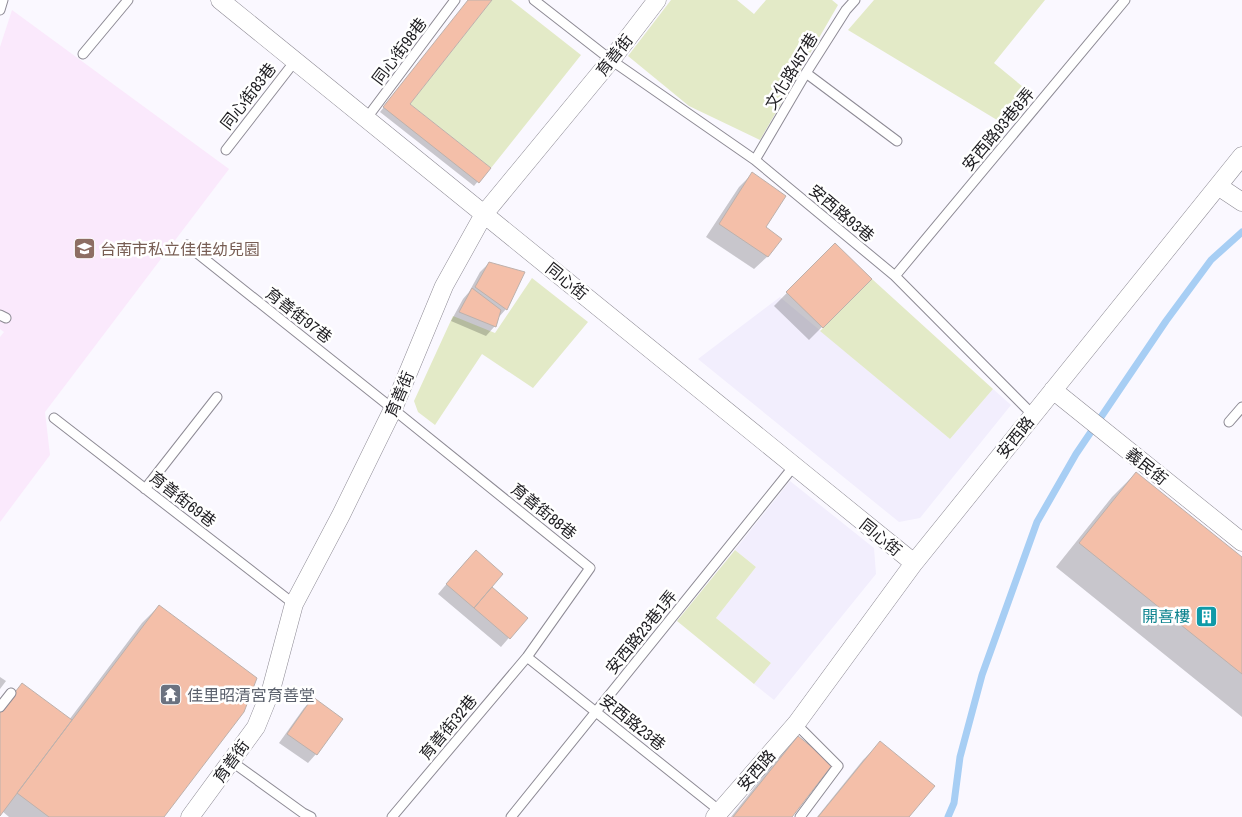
<svg xmlns="http://www.w3.org/2000/svg" width="1242" height="817" viewBox="0 0 1242 817" font-family="'Archivo Narrow','Noto Sans TC',sans-serif">
  <style>
    .built { fill: #f2eefd }
    .education { fill: #fae9fc }
    .green { fill: #e3eac7 }
    .shadow { fill: #0003 }
    .lines { fill: none; stroke-linecap: round; stroke-linejoin: round }
    .stream { stroke: #a7cef4; stroke-width: 7 }
    .building { fill: #f4bfa9; stroke: #bdb1ac }
    .service-casing { stroke: #8e8b95; stroke-width: 11 }
    .minor-casing { stroke: #8e8b95; stroke-width: 19 }
    .service { stroke: #fff; stroke-width: 9 }
    .minor { stroke: #fff; stroke-width: 18 }
    .labels { text-anchor: middle; stroke-width: 5; stroke-linejoin: round; paint-order: stroke }
    .street-label { font-size: 16px; fill: #1d1c20; stroke: #fff }
    .education-label { font-size: 16px; fill: #785e54; stroke: #fff; text-anchor: start }
    .culture-label { font-size: 16px; fill: #0d838f; stroke: #fff; text-anchor: end }
    .worship-label { font-size: 16px; fill: #5b616d; stroke: #fff; text-anchor: start }
  </style>
  <rect width="100%" height="100%" fill="#faf8ff"/>
  <path class="built" d="M780,297l170,142 43,-50 18,16 -91,113 -21,4 -201,-163z
    M790,481l84,67 2,26 -102,126 -20,-16 17,-21 -55,-45 40,-51 -21,-17z"/>
  <path class="education" d="M12,10l217,159 -184,243 5,43 -50,67v-185l4,-5 -4,-3v-282z"/>
  <path class="green" d="M492,0h19l70,55 -90,113 -81,-64z
    M671,0h66l17,14 12,-14h66l6,5 -78,135 -71,-34 -61,-50z
    M874,0h171l-51,63 40,33 -27,30 -159,-96z
    M532,278l56,44 -55,66 -51,-34 -47,71 -17,-13 -4,-11 39,-85 42,17z
    M872,279l121,110 -43,50 -130,-108z
    M735,550l21,17 -40,51 55,45 -17,21 -77,-63z"/>
  <path class="shadow" d="M469,0h22l-83,104 81,64 -15,18 -94,-74z
    M752,174l12,54 4,28 -14,13 -48,-32 33,-50z
    M835,244l35,35 -61,61 -35,-34z
    M489,263l17,46 -8,9 -4,9 -8,9 -35,-15 12,-22 6,-7 11,-20z
    M1136,473l106,86v158l-186,-150 56,-70z
    M467,560l23,27 36,31 -25,29 -63,-53z
    M159,606l3,211h-153l-7,-6 -2,3v-105l69,11 73,-97z
    M0,677l6,4 -6,8z
    M313,699l3,55 -8,9 -29,-20 25,-35z
    M798,738l-8,79h-59l49,-62z
    M880,743l28,74h-91l46,-57z"/>
  <g class="lines">
    <path class="stream" d="M948,817l6,-14 6,-46 22,-82 55,-153 39,-68 90,-133 45,-61 31,-28"/>
  </g>
  <path class="building" d="M468,0h24l-82,104 81,64 -12,15 -96,-76z
    M752,172l34,24 -20,31 16,12 -14,18 -49,-33z
    M835,243l37,36 -49,49 -37,-36z
    M489,262l36,10 -18,38 -32,-23z
    M472,288l29,22 -5,17 -37,-15z
    M1136,472l106,85v117l-163,-131z
    M476,550l27,24 -29,34 -28,-24z
    M492,587l36,31 -18,21 -36,-31z
    M159,605l98,73 -13,34 -80,105h-115l-32,-24z
    M22,683l50,37 -72,96v-104z
    M313,697l30,22 -26,36 -30,-21z
    M798,736l35,28 -41,53h-59z
    M880,741l55,45 -26,31h-91z"/>
  <g class="lines">
    <defs>
      <path id="service" d="M534,0l77,60 144,100 140,116 138,139
        M0,10l3,-10
        M83,54l45,-54
        M806,73l91,68
        M366,119l89,-119
        M226,150l69,-89
        M755,160l51,-87 40,-63 9,-10
        M187,245l206,164 197,159 -63,89 -135,160
        M895,276l230,-276
        M0,315l6,3
        M54,418l240,186
        M1229,422l13,-15
        M145,489l72,-92
        M527,657l193,154
        M0,707l11,-14
        M796,724l42,42 -38,51
        M231,761l72,52 8,4
        M511,817l283,-351"/>
      <path id="minor" d="M220,0l694,563
        M1218,186l24,16
        M1053,390l189,152
        M190,817l66,-90 15,-37 23,-86 47,-89 52,-106 51,-123 40,-72 127,-154 46,-60
        M715,817l81,-93 118,-161 328,-407"/>
    </defs>
    <use href="#service" class="service-casing"/>
    <use href="#minor" class="minor-casing"/>
    <use href="#service" class="service"/>
    <use href="#minor" class="minor"/>
  </g>
  <defs>
    <symbol id="school-square" viewBox="-11 -11 22 22"><rect x="-9" y="-9" width="18" height="18" rx="4" fill="#8d6e63" stroke="#fff"/><path d="M0-5L7-2L0 1L-7-2ZM-4 1L0 2.5L4 1V4Q0 6-4 4Z" fill="#fff"/></symbol>
    <symbol id="building-square" viewBox="-11 -11 22 22"><rect x="-9" y="-9" width="18" height="18" rx="4" fill="#0f9aa8" stroke="#fff"/><path d="M-4-6H4V6H1V3H-1V6H-4ZM-2.5-4.3h1.7v1.8h-1.7ZM.8-4.3h1.7v1.8H.8ZM-2.5-1h1.7V.8h-1.7ZM.8-1h1.7V.8H.8Z" fill="#fff"/></symbol>
    <symbol id="temple-square" viewBox="-11 -11 22 22"><rect x="-9" y="-9" width="18" height="18" rx="4" fill="#6b7280" stroke="#fff"/><path d="M0-6L5-2H3V0L6.5 2.5H4V6H1.5V3h-3V6H-4V2.5H-6.5L-3 0V-2H-5Z" fill="#fff"/></symbol>
  </defs>
  <g fill-rule="evenodd">
    <use href="#school-square" x="72" y="236" width="25" height="25"/>
    <use href="#building-square" x="1194" y="604" width="25" height="25"/>
    <use href="#temple-square" x="158" y="682" width="25" height="25"/>
  </g>
  <g class="labels">
    <g class="street-label">
      <text transform="translate(399 51) rotate(-53)" y="6">同心街98巷</text>
      <text transform="translate(614 55) rotate(-52)" y="6">育善街</text>
      <text transform="translate(791 71) rotate(-59)" y="6">文化路457巷</text>
      <text transform="translate(248 96) rotate(-52)" y="6">同心街83巷</text>
      <text transform="translate(998 129) rotate(-50)" y="6">安西路93巷8弄</text>
      <text transform="translate(842 213) rotate(40)" y="6">安西路93巷</text>
      <text transform="translate(567 281) rotate(39)" y="6">同心街</text>
      <text transform="translate(299 315) rotate(38)" y="6">育善街97巷</text>
      <text transform="translate(399 394) rotate(-67)" y="6">育善街</text>
      <text transform="translate(1015 437) rotate(-51)" y="6">安西路</text>
      <text transform="translate(1147 466) rotate(39)" y="6">義民街</text>
      <text transform="translate(183 499) rotate(38)" y="6">育善街69巷</text>
      <text transform="translate(544 511) rotate(39)" y="6">育善街88巷</text>
      <text transform="translate(881 537) rotate(39)" y="6">同心街</text>
      <text transform="translate(641 632) rotate(-51)" y="6">安西路23巷1弄</text>
      <text transform="translate(633 722) rotate(39)" y="6">安西路23巷</text>
      <text transform="translate(448 727) rotate(-50)" y="6">育善街32巷</text>
      <text transform="translate(231 761) rotate(-54)" y="6">育善街</text>
      <text transform="translate(756 770) rotate(-49)" y="6">安西路</text>
    </g>
    <g class="education-label">
      <text x="100" y="255">台南市私立佳佳幼兒園</text>
    </g>
    <g class="culture-label">
      <text x="1190" y="622">開喜樓</text>
    </g>
    <g class="worship-label">
      <text x="187" y="701">佳里昭清宮育善堂</text>
    </g>
  </g>
</svg>
